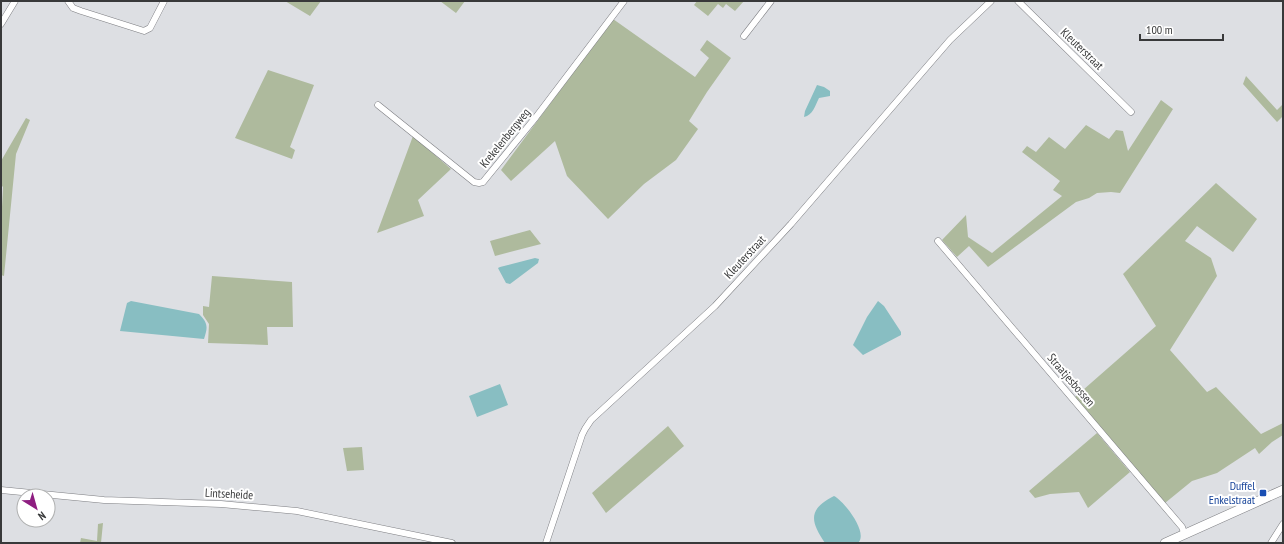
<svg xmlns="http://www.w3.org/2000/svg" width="1284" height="544" viewBox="0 0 1284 544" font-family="'PT Sans Narrow',sans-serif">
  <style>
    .green { fill: #aeba9d }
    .water { fill: #88bec2 }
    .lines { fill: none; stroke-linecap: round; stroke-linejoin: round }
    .street-casing { stroke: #7d7e82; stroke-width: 7 }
    .secondary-casing { stroke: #7d7e82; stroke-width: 10 }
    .street { stroke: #fff; stroke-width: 6 }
    .secondary { stroke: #fff; stroke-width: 9 }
    .transit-dot { fill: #1a4fb4; stroke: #fff; stroke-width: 1.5 }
    .labels { text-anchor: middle; stroke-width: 4; stroke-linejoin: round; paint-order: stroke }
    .street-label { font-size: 12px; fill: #38393a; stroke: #fff }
    .transit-label { font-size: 12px; fill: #164399; stroke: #fff; text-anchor: end }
  </style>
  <rect width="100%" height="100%" fill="#dddfe3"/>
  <path class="green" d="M285,1h36l-11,15z
    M440,1h25l-9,12z
    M697,1h47l-9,10 -9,-7 -3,4 -5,-4 -10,12 -14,-11z
    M613,19l82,58 14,-19 -9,-8 7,-10 24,18 -24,34 -18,29 9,8 -22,31 -32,24 -36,35 -41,-43 -12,-35 -44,40 -10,-11z
    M268,70l46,15 -24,62 5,3 -3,9 -57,-21z
    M1246,76l31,34 6,-6v12l-6,6 -34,-38z
    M1161,100l12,9 -53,84 -9,-1 -14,1 -8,5 -13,4 -88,65 -19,-21 -12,11 -15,-17 24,-25 2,22 24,16 70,-57 -9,-6 7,-9 -38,-29 5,-6 9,6 13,-15 16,12 21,-24 23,14 7,-9 7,1 5,20z
    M26,118l4,2 -14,34 -12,122 -3,-1v-49l2,-39 -2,-2v-24z
    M413,136l38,33 -33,31 6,16 -47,17z
    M1216,183l41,36 -24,33 -36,-26 -12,15 26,17 6,18 -47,74 37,42 9,-5 45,47 22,-11v12l-11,7 -13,12 -4,-6 -38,25 -25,8 -27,22 -90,-106 81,-71 -33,-52z
    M530,230l11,14 -46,12 -5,-15z
    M212,276l80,6 1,45h-26l1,18 -60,-2 1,-19 -6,-9v-9l6,1z
    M668,426l16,20 -78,67 -14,-20z
    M1097,433l33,39 -42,36 -9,-16 -29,2 -15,4 -6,-7z
    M362,447l2,23 -17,1 -4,-23z
    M103,523l-2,20h-21l1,-5 16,3 1,-17z"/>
  <path class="water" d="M817,85l7,2 6,4v5l-11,2c-4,8 -6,17 -15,19l1,-6z
    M535,258l4,1 -1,4 -28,21 -4,-1 -7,-13 -1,-2 2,-1z
    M131,301l68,13c9,9 9,13 5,25l-84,-8 7,-28z
    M878,301l6,5 17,26v3l-38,20 -10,-10 14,-28z
    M500,384l8,21 -31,12 -8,-21z
    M834,496c10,5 35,37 24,47h-33c-15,-22 -17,-34 9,-47z"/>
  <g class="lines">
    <defs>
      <path id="street" d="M68,1l5,7 8,3 63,20 6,-3 14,-27
        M1018,1l113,111
        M1,24l14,-23
        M744,36l27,-35
        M378,105l96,77 5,1 4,-1 53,-65 88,-116
        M938,241l244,286 3,8
        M1,490l103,10 117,4 76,7 155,32
        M546,543l36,-108 3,-6 6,-9 124,-114 76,-82 159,-184 41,-39
        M1271,543l12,-19"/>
      <path id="secondary" d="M1165,543l118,-53"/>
    </defs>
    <use href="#street" class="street-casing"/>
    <use href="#secondary" class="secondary-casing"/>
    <use href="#street" class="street"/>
    <use href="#secondary" class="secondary"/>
  </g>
  <rect class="transit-dot" x="1259" y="489" width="8" height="8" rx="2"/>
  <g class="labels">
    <g class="street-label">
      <text transform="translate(1082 49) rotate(44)" y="4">Kleuterstraat</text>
      <text transform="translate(505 138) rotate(-51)" y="4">Krekelenbergweg</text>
      <text transform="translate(745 257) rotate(-47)" y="4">Kleuterstraat</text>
      <text transform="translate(1071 380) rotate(49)" y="4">Straatjesbossen</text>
      <text transform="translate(229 494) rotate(3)" y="4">Lintseheide</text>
    </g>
    <g class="transit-label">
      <text x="1255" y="490">Duffel<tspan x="1255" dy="14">Enkelstraat</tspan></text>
    </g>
  </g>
  <rect width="1284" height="544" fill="none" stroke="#38393a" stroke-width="4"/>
  <g transform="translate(36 508) rotate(143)"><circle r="19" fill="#ffffff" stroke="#afb0b0"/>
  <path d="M0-3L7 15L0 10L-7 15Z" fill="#8e1e81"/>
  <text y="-6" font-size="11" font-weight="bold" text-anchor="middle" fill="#38393a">N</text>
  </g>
  <path d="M1140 34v6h83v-6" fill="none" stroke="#38393a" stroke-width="2"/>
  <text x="1146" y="34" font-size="12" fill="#38393a" stroke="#ffffff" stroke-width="3" paint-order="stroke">100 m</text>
</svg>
